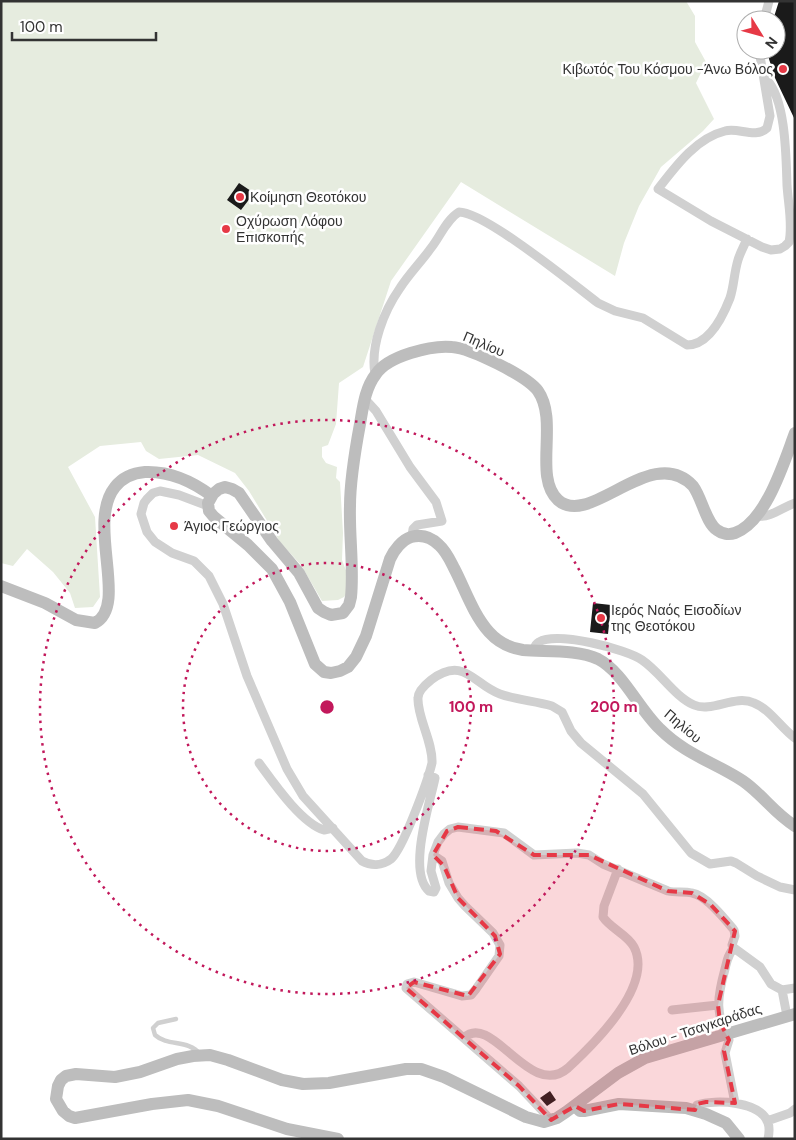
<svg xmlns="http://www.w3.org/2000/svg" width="796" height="1140" viewBox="0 0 796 1140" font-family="'DM Sans',sans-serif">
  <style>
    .green { fill: #e6ecdf }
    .building { fill: #1a1a1a }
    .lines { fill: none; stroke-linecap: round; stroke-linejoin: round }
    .lane { stroke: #d0d0d0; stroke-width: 4.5 }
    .street { stroke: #d0d0d0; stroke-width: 9 }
    .secondary { stroke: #bdbdbd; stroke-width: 12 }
    .marked { fill: #e63946; fill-opacity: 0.2; stroke: #e63946; stroke-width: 4; stroke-dasharray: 10 6; stroke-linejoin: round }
    .ring { fill: none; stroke: #c2185b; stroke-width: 2.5; stroke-dasharray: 2.5 5 }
    .poi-dot { fill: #e63946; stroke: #fff; stroke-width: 2 }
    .labels { text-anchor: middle; stroke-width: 5; stroke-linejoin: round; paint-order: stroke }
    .poi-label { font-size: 14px; fill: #333; stroke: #fff; text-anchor: start }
    .street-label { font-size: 14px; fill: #333; stroke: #fff }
    .centre { fill: #c2185b; stroke: #fff; stroke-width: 2.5 }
    .ring-label { font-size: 15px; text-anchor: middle; font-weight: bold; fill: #c2185b; stroke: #fff; stroke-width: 5; stroke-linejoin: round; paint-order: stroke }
  </style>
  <rect width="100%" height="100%" fill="#fff"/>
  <path class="green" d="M1,1h685l9,15v26l11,20 -10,21 18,36 -11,12 -42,36 -22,39 -15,37 -9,33 -154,-94 -70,99 -28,86 -24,16 -3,41 -8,21 -6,2v10l4,6 11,4 -1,11 4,4 3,51 -1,27 5,13 1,20 -4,4 -6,3 -16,1 -21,-36 -21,-23 -31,-51 -14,-18 -37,-18 -39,4 -13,-8 -5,-9 -41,4 -32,21 27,50 5,80 -7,10 -18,1 -5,-15 -17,-21 -26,-23 -14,17 -12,-3z"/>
  <path class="building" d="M779,1h16v119l-20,-42 -6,-19v-9h7v-30h-3z
    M239,183l15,10 -13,17 -14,-10z
    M593,603l18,2 -3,29 -18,-2z
    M550,1091l6,9 -9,6 -7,-8z"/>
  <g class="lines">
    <path class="lane" d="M176,1019l-18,4 -5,5 2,7c13,12 33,4 45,19"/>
    <path class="street" d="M764,20l5,-19
      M759,50l11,66 -3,12c-11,11 -29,-1 -42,3 -29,7 -50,36 -67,58l53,32 51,26 9,3 9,-1 5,-3 4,-4c4,-18 -1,-39 -2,-57 -1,-28 -1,-84 -20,-105h-3
      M375,374c-5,-28 9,-63 25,-86 9,-14 21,-26 31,-40 9,-11 15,-28 28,-36 26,0 114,72 139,91l17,8 28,7 44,27c22,0 36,-29 43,-47 4,-12 4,-25 8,-38 2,-7 6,-14 9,-21
      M365,399l11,12 34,56 26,35 6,19 -25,4 -4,4 -1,8
      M208,506l-29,-11 -19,-4 -7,2 -6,6 -3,4 -3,11 6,18 8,10 17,11 22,8 15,15 14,28 24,72 40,93 16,27 59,65c9,5 20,5 29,-2 12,-10 37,-79 41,-96 1,-21 -15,-46 -14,-65 0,-7 8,-14 13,-18 33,-25 43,5 69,14 17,6 35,7 52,12l10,6 9,19 10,12 62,51 48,59 19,11 21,-3 5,2 21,13 23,11 15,3
      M758,516c12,2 25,-9 37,-13
      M533,651c1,-3 2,-7 6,-9 18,-11 87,7 103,18 19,13 32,36 52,45 18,8 41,-11 60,-2 16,6 27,25 41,35
      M259,763c14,19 42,60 65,67l9,-2
      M428,775l7,3c-5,25 -28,94 -6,113l5,1 2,-4 -5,-17 2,-16 5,-13 6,-8 6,-5 8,-2 46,6 30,22 43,-2 12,2 14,9 65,27c8,2 16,0 24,2 14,2 33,26 42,37l1,6 -3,9 2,3 26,19 11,17 11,6 5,26
      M433,855l9,6 7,22 9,15 7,8 28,27 7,12 -1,11 -23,33 -5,6 -9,1 -48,-14 -7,2 -1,4 113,98 32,34
      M734,948c-6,6 -7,13 -9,21 -8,29 -10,44 4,71l-4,13 10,50
      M782,990l13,-2
      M672,1010l46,-5
      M464,1038c28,-27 66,63 104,30 26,-24 86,-82 66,-121 -7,-13 -23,-18 -31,-30l1,-11 14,-37
      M695,1110l2,-5c18,-6 64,-4 71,18 2,5 1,11 0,16
      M767,1121l23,-8 5,-4"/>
    <path class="secondary" d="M795,433c-11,29 -29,89 -60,100 -6,2 -13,1 -18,-3 -11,-7 -15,-32 -24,-44 -41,-44 -103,43 -135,14 -25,-23 1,-79 -20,-109 -11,-15 -68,-43 -86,-44 -21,-2 -64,9 -76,27 -11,14 -13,33 -16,50 -5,27 -10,55 -10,82 -1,30 4,61 1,91l-2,8 -6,8 -12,2 -7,-3 -6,-4 -19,-35 -27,-32 -33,-48 -7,-4 -7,-2 -6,2 -6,5 -5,9 1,8 5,6 34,28 24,24 18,33 25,62 9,8 7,1 9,-2 8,-4 8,-10 10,-21 24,-77c4,-9 12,-19 21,-22 11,-3 20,0 28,8 7,6 11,15 15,23 11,21 19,46 35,64 9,10 21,16 34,18 22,2 54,-1 75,9 25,13 40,49 62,70 26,26 54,33 83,52 19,13 32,33 52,45
      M1,586l44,17 31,17 19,3c34,-18 -9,-100 20,-136 7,-9 18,-14 30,-15 25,-1 47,9 67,24
      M575,1106l5,5h4l35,-7 67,4 20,6 20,9 13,16
      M338,1139l-51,-10 -69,-23 -30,-6 -36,4 -77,14 -6,-2 -6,-5 -7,-12 2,-13 3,-6 5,-4 10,-2 39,3 25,-5 37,-13 16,-3 17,-1 18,5 54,20 21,4 26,-1 77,-14h15l23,8 82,40 18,5 13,-4 9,-6 52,-39 27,-15 150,-44"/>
  </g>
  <path class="marked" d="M458,827l38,4 38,24h55l79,36 24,2 19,12 24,26 -17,74 2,17 9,18 -5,11 11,52 -29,-1 -9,2 -2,6 -76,-6 -35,7 -9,-5 -24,14 -32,-34 -113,-98 8,-6 54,14 32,-42 -5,-18 -37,-38 -14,-32 -11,-11 14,-24z"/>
  <g class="ring">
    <circle cx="327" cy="707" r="144"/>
    <circle cx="327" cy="707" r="287"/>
  </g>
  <g class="poi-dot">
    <circle cx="783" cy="69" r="5"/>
    <circle cx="240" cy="197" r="5"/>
    <circle cx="226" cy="229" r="5"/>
    <circle cx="174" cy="526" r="5"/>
    <circle cx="601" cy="618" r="5"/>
  </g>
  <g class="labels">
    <g class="poi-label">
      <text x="773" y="74" text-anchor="end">Κιβωτός Του Κόσμου -Άνω Βόλος</text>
      <text x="250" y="202">Κοίμηση Θεοτόκου</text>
      <text x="236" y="226">Οχύρωση Λόφου<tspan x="236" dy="16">Επισκοπής</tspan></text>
      <text x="184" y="531">Άγιος Γεώργιος</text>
      <text x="611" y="615">Ιερός Ναός Εισοδίων<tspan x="611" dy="16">της Θεοτόκου</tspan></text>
    </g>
    <g class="street-label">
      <text transform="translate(484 344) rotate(23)" y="5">Πηλίου</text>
      <text transform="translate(683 726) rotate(40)" y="5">Πηλίου</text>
      <text transform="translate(695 1029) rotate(-18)" y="5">Βόλου - Τσαγκαράδας</text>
    </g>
  </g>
  <circle cx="327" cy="707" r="8" class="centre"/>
  <g class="ring-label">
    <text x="471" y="712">100 m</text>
    <text x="614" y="712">200 m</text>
  </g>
  <rect width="796" height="1140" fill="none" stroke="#333333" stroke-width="5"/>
  <g transform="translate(761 35) rotate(127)"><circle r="24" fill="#ffffff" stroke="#adadad"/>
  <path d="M0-4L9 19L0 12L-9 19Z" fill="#e63946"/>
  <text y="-8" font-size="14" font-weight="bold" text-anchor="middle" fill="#333333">N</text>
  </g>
  <path d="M12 32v8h144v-8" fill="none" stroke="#333333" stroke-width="2.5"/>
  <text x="20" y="32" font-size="15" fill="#333333" stroke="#ffffff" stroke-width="4" paint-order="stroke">100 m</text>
</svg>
